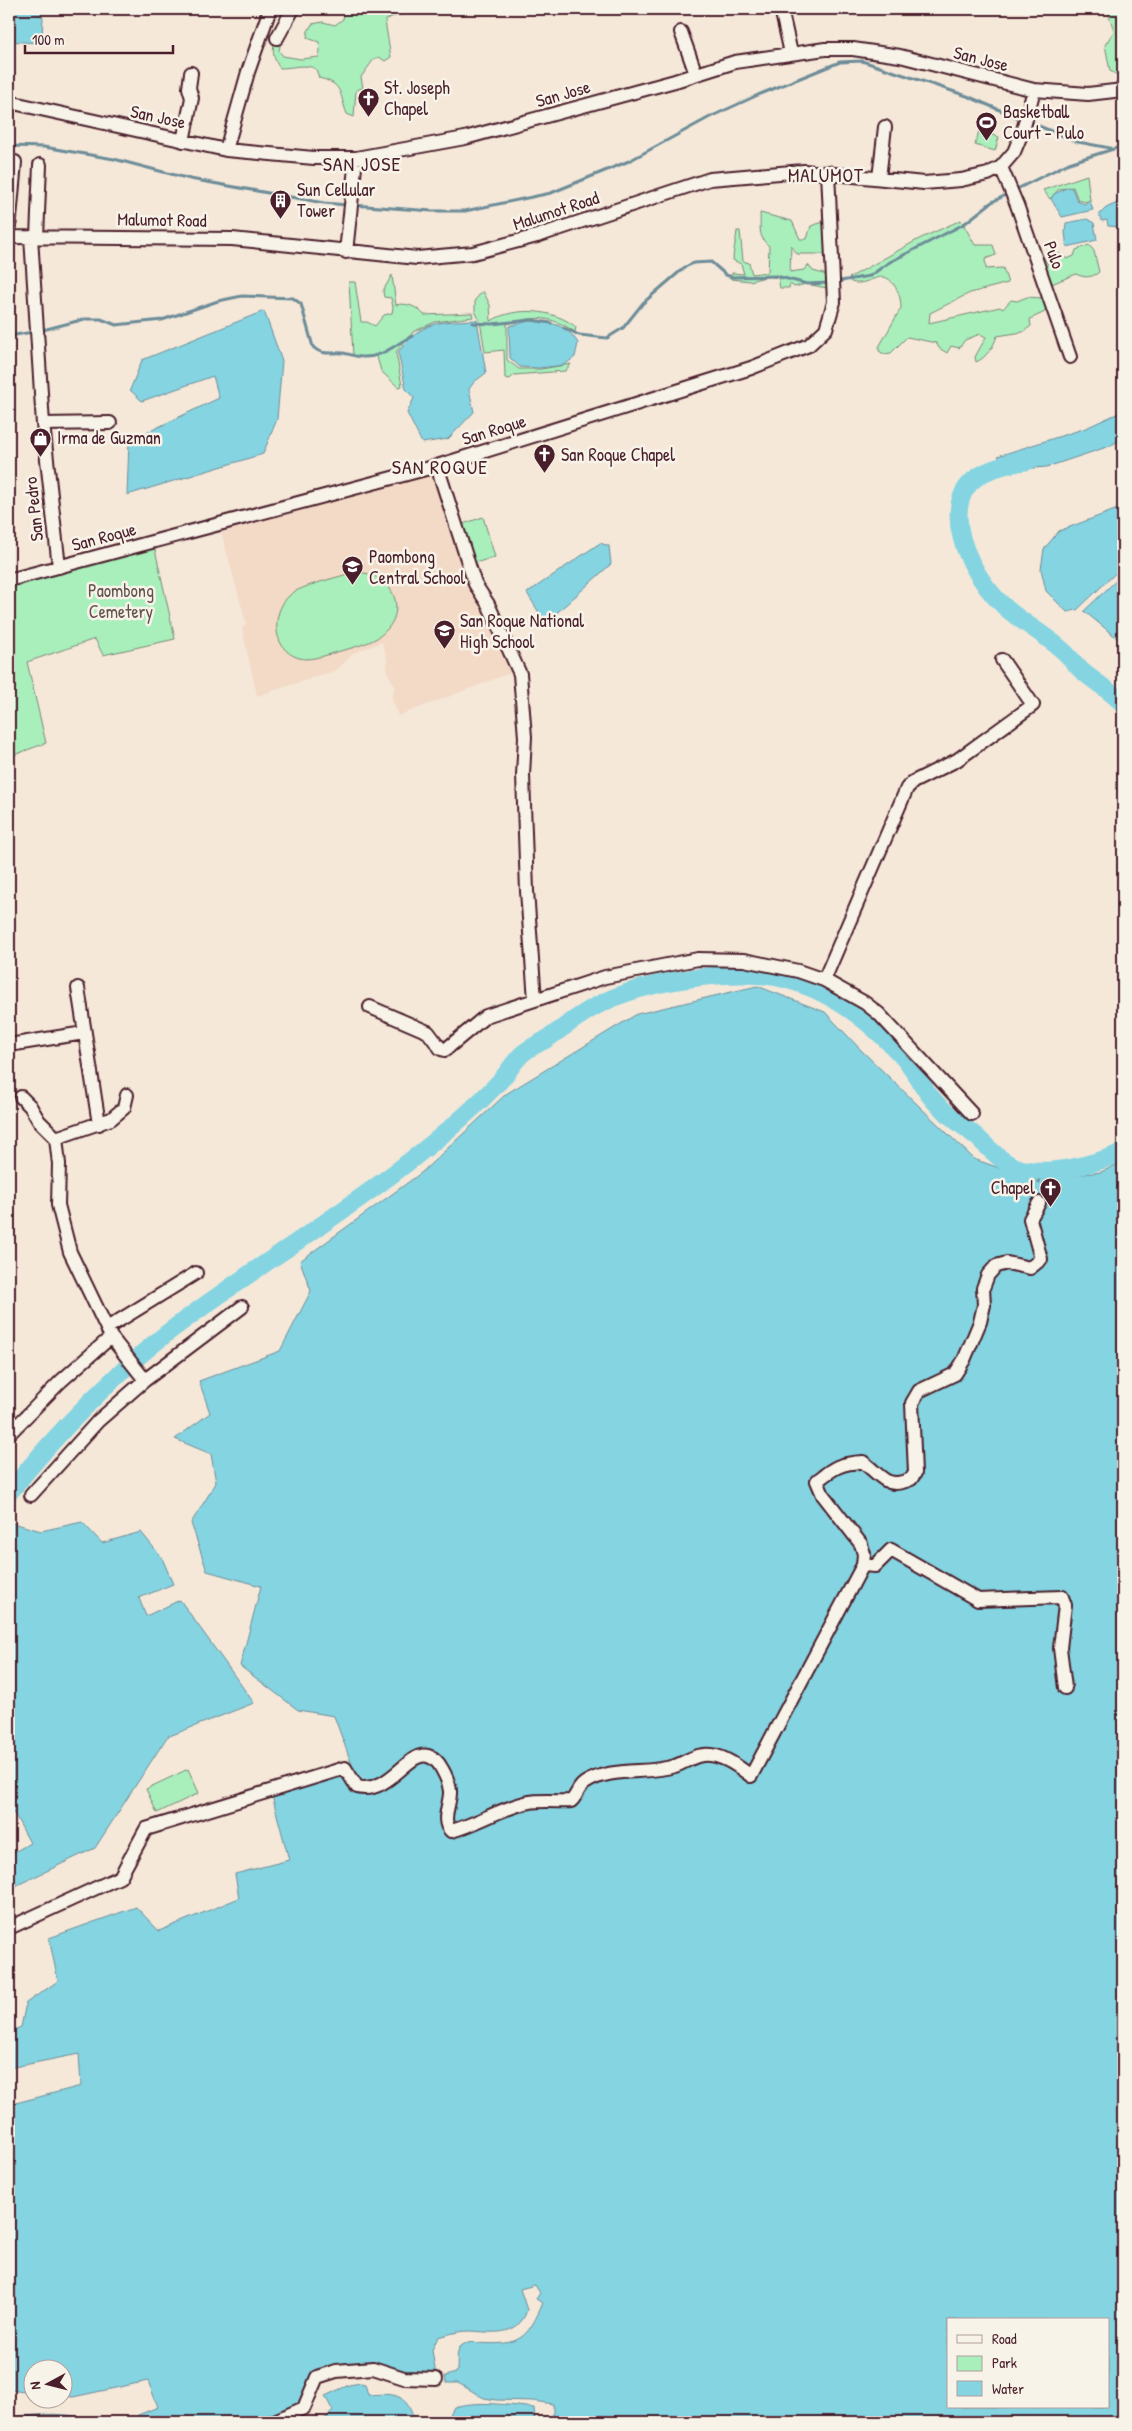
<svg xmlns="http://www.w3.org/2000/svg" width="1132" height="2431" viewBox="0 0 1132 2431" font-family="'Patrick Hand',sans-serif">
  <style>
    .built { fill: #f3dac7 }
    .green { fill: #a8efbc; stroke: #798774 }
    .water { fill: #85d4e1; stroke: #6d8c98; fill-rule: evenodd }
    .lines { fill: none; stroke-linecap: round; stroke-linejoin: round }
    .stream { stroke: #6d8c98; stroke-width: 3 }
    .river { stroke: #85d4e1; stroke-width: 18 }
    .minor-casing { stroke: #4a1f2b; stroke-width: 16 }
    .minor { stroke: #f7f3e8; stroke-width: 12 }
    .labels { text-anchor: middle; stroke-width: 5; stroke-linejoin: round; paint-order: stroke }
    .street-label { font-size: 18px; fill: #4a1f2b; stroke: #f7f3e8 }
    .poi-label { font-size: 18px; fill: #4a1f2b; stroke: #f7f3e8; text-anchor: start }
    .park-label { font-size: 18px; fill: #62534f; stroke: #f7f3e8 }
    .neighbourhood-label { font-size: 19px; letter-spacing: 1px; fill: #4a1f2b; stroke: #f7f3e8 }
    .quarter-label { font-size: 20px; letter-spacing: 1px; fill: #4a1f2b; stroke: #f7f3e8 }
  </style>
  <rect width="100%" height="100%" fill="#f5e8d9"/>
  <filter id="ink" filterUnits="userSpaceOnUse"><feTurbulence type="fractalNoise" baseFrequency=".02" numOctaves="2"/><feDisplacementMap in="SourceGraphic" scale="10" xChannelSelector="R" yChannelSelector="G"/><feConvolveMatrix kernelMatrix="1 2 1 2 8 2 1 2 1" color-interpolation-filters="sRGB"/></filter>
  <g filter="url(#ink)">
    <path class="built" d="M436,472l36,109 -2,11 14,11 29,69 -115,44 -7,-20 4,-8 -8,-17v-12l-5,-17 -28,11 -17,17 -80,26 -15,-67 4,-6 -25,-91z"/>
    <path class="green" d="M345,9h65l-2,4 -17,4 -6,4 6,36 -6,4 -6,-4 -5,2 -13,18 2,11 -7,2 -2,27 -7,-3c-8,-20 -3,-30 -28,-36l-3,-9c-12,-6 -22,-1 -36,-1 -11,-14 -6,-25 -2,-41l5,3 -4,21 4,5 18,3 18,-2 1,-6 -1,-9 -12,-4 1,-7 4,-7 11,-2 12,3 8,-6z
      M1092,9h31v69l-13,-7 -5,-26 9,-14 -6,-19z
      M979,131l20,6 -4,14 -20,-6z
      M1087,175l3,25 -5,2 -7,-2 -5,-13 -14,2 -9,10 -7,-9z
      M760,213l32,8 8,18h7l4,-13 12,-4 3,32h-29l-6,-9 -1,27 14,-2 4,-5 5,6 14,4v13l-21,-4 -12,3 -4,-3 -1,4h-9l-2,-10 -9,-2 -19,5 -19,-2 1,-6 12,1 -3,-10 -8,-4c0,-10 3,-18 4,-29h3l3,30 6,2 3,11 16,-2 1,-26c-12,-10 -8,-19 -9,-33z
      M961,220l14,25h18l3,10 -11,4 1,10 17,-1 5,15 -38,10 -40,20 -1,10 71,-16 3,2 8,-9 6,1 10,-4 15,1 4,8 -1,6 -15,7 1,7 -8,6 -26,4c-3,10 -11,22 -21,26l-1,-5 11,-20 -6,-3 -15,6 -6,8 -8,-2 -4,7 -8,-5 -3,-5 -29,-6 -16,16 -7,1 -5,-3v-4l22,-39c0,-8 -2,-16 -7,-23 -12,-19 -26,3 -43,-3l-2,-4 70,-39z
      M1089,245l5,6 5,21c-7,6 -15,6 -23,2l-27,11 -12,-30 4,-2 7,11h2l2,-6 6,-5 9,6 7,-3 2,-6z
      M392,275l4,30c10,-3 22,2 28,10l48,-2 1,4 -38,5 -22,10 -17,20 6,34 -4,1 -17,-16 -4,-14c-9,-3 -16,2 -24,-1l-4,-74h6l6,40h6l8,4 9,-11 8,-2 1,-6 -2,-9 -7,-1 -1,-6z
      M483,291l7,14 1,16c24,-15 63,-12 85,6l-1,5c-25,-17 -40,-16 -68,-8v36l12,9h22l30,-5 -6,7 -51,4 -4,4 -5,-1 -1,-28 -19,2 -5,-31 -5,-10v-11z
      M483,517l12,40 -20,6 -12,-39z
      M154,545l21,94 -72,16 -8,-16 -68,23 19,81 -35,13 -2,-8v-165z
      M354,572c41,0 58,43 23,66 -13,8 -35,12 -50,17 -7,2 -15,4 -22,4 -33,-3 -36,-46 -15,-64 9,-9 50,-18 64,-23z
      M188,1769l11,24 -42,20 -11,-24z"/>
    <path class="water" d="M9,9h30l4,9 -1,19 -5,6 -28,-2z
      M1068,187l4,1 5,13 7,3 6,-3 3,9 -31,7 -11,-18 3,-5z
      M1117,203l6,2v22l-15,-1 -1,-6 -5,1 -3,-6 7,-7z
      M1087,219l7,4 3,17 -30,7 -2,-14 1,-10z
      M264,311l18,50 -5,58 -14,35 -136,41 2,-54 90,-43 -6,-22 -71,25 -12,-11 12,-30z
      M477,320l9,53 -12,9 -5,7 5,23 -26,27 -26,4 -15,-30 7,-15 -8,-9 -8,-37c27,-32 38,-30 79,-32z
      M533,320c20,3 34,5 45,23l-3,14 -11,8 -25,3 -19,-1 -10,-9 -1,-32z
      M1123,411v27l-13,8 -63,21 -39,3 -10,-14 88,-28z
      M1123,507v59l-46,44 -10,2 -21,-21 -5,-22 3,-20 15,-18z
      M600,543l9,3 2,18 -60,54 -8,1 -16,-26z
      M1123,574v69l-39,-32z
      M757,986l68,26 37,39 112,108 59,21 68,-8 22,-10v1260h-677l8,-15c24,-7 54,-2 80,1l1,12h18v-16l-20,-3 -37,-1 -12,-2 -26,-15h-12l-1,-7 11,-3c3,-7 -1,-20 4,-26 5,-5 13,-5 18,-4 41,3 49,-3 65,-40l-7,-4 4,-6 -5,-8 -15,4 7,21c-9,28 -35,22 -57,21 -11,0 -21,3 -32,6l-6,13 4,25 -115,-6 -23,39 -34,14h-123l-3,-7 20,-8 -10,-26 -75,16 -10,-1 -1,-28h-30v25l-23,-3v-271l3,-15 69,-18 -2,-32 -70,14v-36l12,-5 5,-24 32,-22 -9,-43 87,-31 23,24 80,-33 -4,-24 54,-14 -18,-68 81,-27 -18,-49 -36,-6 -58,-44 21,-80 -54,-15 -16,-48 25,-40 -5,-29 -36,-15 35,-26 -11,-32 81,-30 31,-60 -11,-30 121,-88 85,-79 131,-80zM948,2320h160v87h-160z
      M9,1522l32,9 41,-9 20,21 39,-11 21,26 11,26 -34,14 7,18 34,-16 74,103 -87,34 -72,111 -86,41v-34l21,-12 -16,-30 -5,2z
      M360,2383l5,1 3,11c28,-2 38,-2 47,27h-94l12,-11 -8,-15 24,-11z"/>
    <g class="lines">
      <path class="stream" d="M1029,122l49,20 32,6
        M9,146l35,1 70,12 76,20 134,24 23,2
        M1013,191l56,-28 54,-17
        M353,205l79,6h33l86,-18 78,-32 81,-44 48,-22 82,-33 22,-1 105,35 56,24
        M835,282l35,-6 18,-13 76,-39 28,-22 16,-8
        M473,323l19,1 39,-4 20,3
        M564,328l15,7 28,3 16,-10 20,-25 42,-36 9,-4 17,-1 15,13 6,2 44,-1 31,8 22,-1
        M39,331l46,-12h16l15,6 46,-5 56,-19 24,-5 51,2 8,6 12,43c9,9 19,5 30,6 7,1 13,4 20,4 20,1 33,-14 50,-21
        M9,336l24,-4
        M1039,1182l3,-12
        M9,2419c29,-4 58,-7 86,3"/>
      <path class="river" d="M1028,461c-29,4 -65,12 -69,47 -4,35 21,77 47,100 17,15 38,26 55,41 8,6 13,15 21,22 13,11 29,20 41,33
        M9,1493c49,-62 113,-128 177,-174 74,-55 153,-102 225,-159 31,-24 62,-50 88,-78 8,-8 14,-19 22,-27 8,-8 20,-12 29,-18 17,-12 33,-25 52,-34 44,-22 135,-36 182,-24 50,12 91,46 124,84 9,11 14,24 23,34 13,17 31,27 47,41 13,12 26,27 44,31 30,6 74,-5 101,-17"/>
      <defs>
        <path id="minor" d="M781,9l10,44
          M681,32l15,42
          M277,38l16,-29
          M9,102l217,48 88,8h42l109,-20 210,-57 60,-19 90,-13h28l47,7 134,34 54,4 35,-4
          M183,141l9,-43 -3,-10 2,-15
          M226,150l22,-78 22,-63
          M1001,167l16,38 53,152
          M879,178l6,-51
          M9,230l6,-68
          M9,237l223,2 185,19 56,-5 64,-17 173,-57 94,-8 120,12 37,-3 27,-6 13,-7 13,-15 9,-22 11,-40
          M31,237l12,187 16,143
          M37,237l3,-72
          M346,252l10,-94
          M43,424l67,-1
          M437,466l38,118 13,20 32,70 5,63 -2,38 4,116 8,109
          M9,580l428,-114 314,-98 58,-23 17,-16 8,-27 -6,-130
          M824,980l83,-192 6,-6 44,-22 76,-55 -31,-45
          M78,988l21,136
          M370,1007l58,25 13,17 4,1 41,-34 9,-3 110,-36 93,-18 46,1 54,11 26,9 41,23 14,11 93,100
          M9,1045l75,-12
          M127,1095l-3,13 -13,11 -55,19 3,26 -1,41 12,47 41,85 34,43
          M21,1097l9,9 9,15 17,17
          M107,1328l89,-55
          M9,1434l52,-53 50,-44
          M31,1495l67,-74 47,-41 97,-73
          M863,1565l12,1 16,-16 87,50 84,-3 3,8 -5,43 5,40
          M9,1928l111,-51 26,-48 199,-61 12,19c33,8 51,-37 71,-31 7,2 11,7 14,13 4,7 7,13 8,22 1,12 -10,30 1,40 27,-7 51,-24 79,-29 7,-2 40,0 41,-1 6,-5 7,-14 14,-18 26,-17 62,-8 90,-17 13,-5 22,-13 36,-11 15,2 28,12 40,21l112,-211 1,-11 -3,-10 -38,-49 -6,-14c17,-14 24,-18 46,-19 19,14 23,28 48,17l4,-6 -3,-70 7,-12 36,-17 9,-14 16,-38 4,-17 -1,-17 5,-13 8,-9 11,-3 23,5 11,-9 -11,-40 9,-16
          M272,2422l32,-14 13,-31 19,-6 37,-3 31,10 32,1"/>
      </defs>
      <use href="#minor" class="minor-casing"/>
      <use href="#minor" class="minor"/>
    </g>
  </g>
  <defs>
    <symbol id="church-pin" viewBox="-11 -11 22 30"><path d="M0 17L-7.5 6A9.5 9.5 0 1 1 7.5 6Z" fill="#4a1f2b" stroke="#f7f3e8"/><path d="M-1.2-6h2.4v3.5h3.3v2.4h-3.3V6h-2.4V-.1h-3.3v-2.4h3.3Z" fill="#fff"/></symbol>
    <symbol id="stadium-pin" viewBox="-11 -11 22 30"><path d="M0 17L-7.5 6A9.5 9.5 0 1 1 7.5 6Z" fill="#4a1f2b" stroke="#f7f3e8"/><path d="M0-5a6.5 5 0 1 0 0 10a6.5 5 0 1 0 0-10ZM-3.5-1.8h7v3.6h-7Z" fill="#fff"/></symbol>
    <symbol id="building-pin" viewBox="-11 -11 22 30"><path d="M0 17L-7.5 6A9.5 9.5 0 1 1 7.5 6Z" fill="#4a1f2b" stroke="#f7f3e8"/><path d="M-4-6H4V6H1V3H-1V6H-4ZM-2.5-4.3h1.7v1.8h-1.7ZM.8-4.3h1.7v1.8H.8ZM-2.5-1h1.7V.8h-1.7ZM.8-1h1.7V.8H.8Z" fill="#fff"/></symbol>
    <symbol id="shop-pin" viewBox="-11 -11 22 30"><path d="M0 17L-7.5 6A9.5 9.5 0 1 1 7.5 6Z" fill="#4a1f2b" stroke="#f7f3e8"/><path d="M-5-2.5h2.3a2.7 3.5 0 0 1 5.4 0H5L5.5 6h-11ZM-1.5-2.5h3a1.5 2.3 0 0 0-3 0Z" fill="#fff"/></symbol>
    <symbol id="school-pin" viewBox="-11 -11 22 30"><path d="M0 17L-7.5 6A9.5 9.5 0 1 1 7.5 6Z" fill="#4a1f2b" stroke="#f7f3e8"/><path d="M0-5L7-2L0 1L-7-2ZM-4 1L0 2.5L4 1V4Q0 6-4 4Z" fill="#fff"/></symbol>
  </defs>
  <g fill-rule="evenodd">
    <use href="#church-pin" x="356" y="86" width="25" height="34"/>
    <use href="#stadium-pin" x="974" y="110" width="25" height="34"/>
    <use href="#building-pin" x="268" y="188" width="25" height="34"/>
    <use href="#shop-pin" x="28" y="426" width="25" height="34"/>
    <use href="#church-pin" x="532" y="442" width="25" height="34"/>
    <use href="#school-pin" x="340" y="554" width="25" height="34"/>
    <use href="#school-pin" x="432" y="618" width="25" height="34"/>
    <use href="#church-pin" x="1038" y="1176" width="25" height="34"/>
  </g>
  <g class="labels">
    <g class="street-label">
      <text transform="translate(981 59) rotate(14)" y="6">San Jose</text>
      <text transform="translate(563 94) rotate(-16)" y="6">San Jose</text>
      <text transform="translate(158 117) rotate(12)" y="6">San Jose</text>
      <text transform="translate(556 211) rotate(-18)" y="6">Malumot Road</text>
      <text transform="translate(162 220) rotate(1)" y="6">Malumot Road</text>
      <text transform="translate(1054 255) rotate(70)" y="6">Pulo</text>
      <text transform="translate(494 430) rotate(-17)" y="6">San Roque</text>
      <text transform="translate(34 509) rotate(-96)" y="6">San Pedro</text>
      <text transform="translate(104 537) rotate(-15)" y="6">San Roque</text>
    </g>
    <g class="poi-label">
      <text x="384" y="94">St. Joseph<tspan x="384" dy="21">Chapel</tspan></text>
      <text x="1003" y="118">Basketball<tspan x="1003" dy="21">Court - Pulo</tspan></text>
      <text x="297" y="196">Sun Cellular<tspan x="297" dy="21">Tower</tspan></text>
      <text x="57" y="444">Irma de Guzman</text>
      <text x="561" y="461">San Roque Chapel</text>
      <text x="369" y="563">Paombong<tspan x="369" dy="21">Central School</tspan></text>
      <text x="460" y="627">San Roque National<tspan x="460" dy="21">High School</tspan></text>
      <text x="1035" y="1194" text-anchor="end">Chapel</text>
    </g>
    <g class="park-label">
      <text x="121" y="597">Paombong<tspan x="121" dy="21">Cemetery</tspan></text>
    </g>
    <g class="neighbourhood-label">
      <text x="826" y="182">MALUMOT</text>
    </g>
    <g class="quarter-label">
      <text x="362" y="171">SAN JOSE</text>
      <text x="440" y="474">SAN ROQUE</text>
    </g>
  </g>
  <rect width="1132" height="2431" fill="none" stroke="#f7f3e8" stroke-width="30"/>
  <rect x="15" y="15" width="1102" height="2401" fill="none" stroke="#4a1f2b" stroke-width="2" filter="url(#ink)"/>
  <rect x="947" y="2318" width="162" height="90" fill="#f7f3e8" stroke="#b29e9c"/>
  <rect x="957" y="2335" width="25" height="8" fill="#f7f3e8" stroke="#b29e9c"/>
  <text x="992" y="2344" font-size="15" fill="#4a1f2b">Road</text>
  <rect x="957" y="2356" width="25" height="15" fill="#a8efbc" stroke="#b29e9c"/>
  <text x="992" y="2368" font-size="15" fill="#4a1f2b">Park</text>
  <rect x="957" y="2381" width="25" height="15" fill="#85d4e1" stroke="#b29e9c"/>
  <text x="992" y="2394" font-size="15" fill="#4a1f2b">Water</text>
  <g transform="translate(48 2384) rotate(263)"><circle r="24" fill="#f7f3e8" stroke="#b29e9c"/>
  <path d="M0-4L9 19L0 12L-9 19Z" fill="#4a1f2b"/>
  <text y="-8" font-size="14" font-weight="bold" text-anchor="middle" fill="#4a1f2b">N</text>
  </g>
  <path d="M25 45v8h148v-8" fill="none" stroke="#4a1f2b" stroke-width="2.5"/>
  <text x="32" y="45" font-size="15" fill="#4a1f2b" stroke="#f7f3e8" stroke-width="4" paint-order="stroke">100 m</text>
</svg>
